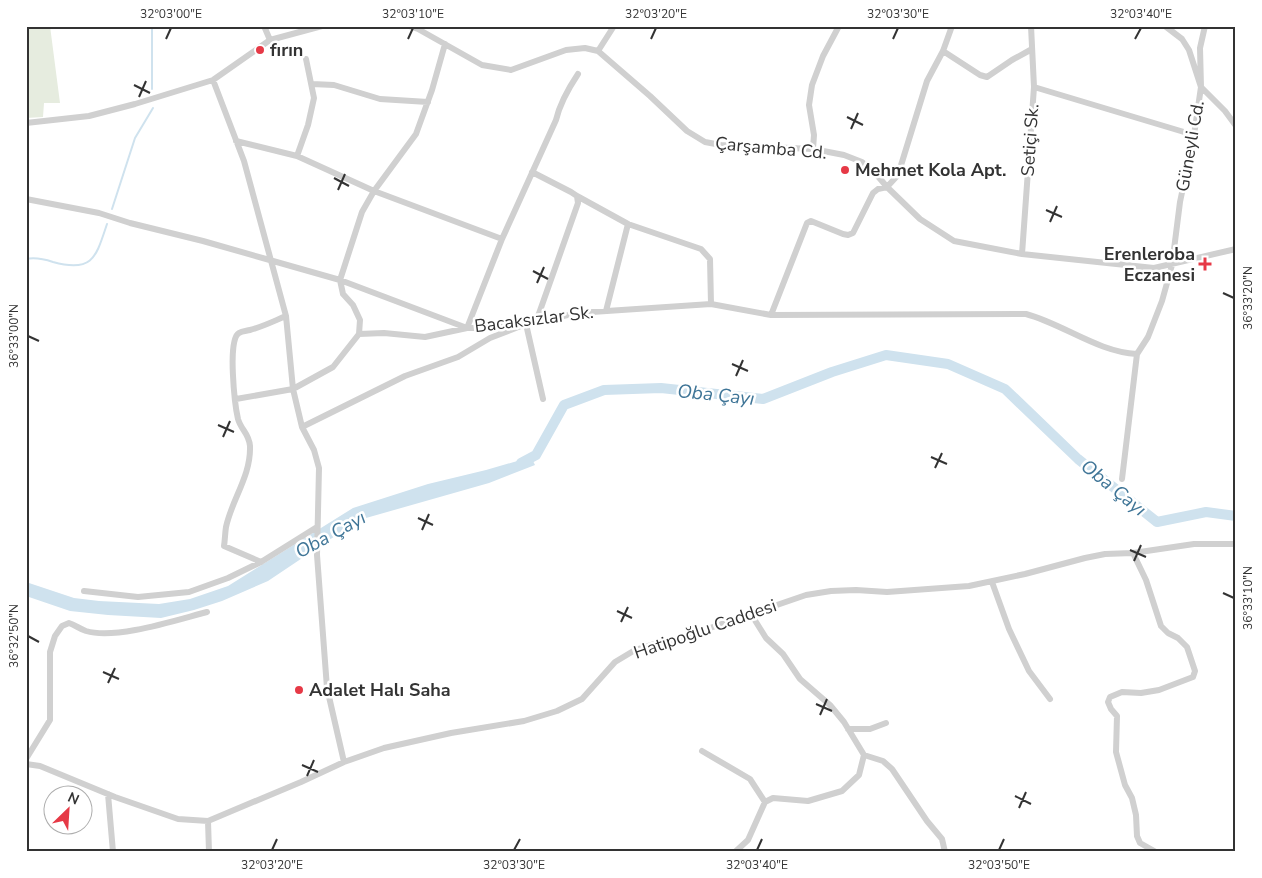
<svg xmlns="http://www.w3.org/2000/svg" width="1262" height="878" viewBox="0 0 1262 878" font-family="'Nunito Sans',sans-serif">
  <style>
    .green { fill: #e6ecdf }
    .water { fill: #cfe2ee }
    .lines { fill: none; stroke-linecap: round; stroke-linejoin: round }
    .stream { stroke: #cfe2ee; stroke-width: 2 }
    .river { stroke: #cfe2ee; stroke-width: 10 }
    .minor { stroke: #d0d0d0; stroke-width: 6 }
    .ticks { fill: none; stroke: #333; stroke-width: 2 }
    .poi-dot { fill: #e63946; stroke: #fff; stroke-width: 2 }
    .labels { text-anchor: middle; stroke-width: 5; stroke-linejoin: round; paint-order: stroke }
    .poi-label { font-size: 18px; font-weight: bold; fill: #333; stroke: #fff; text-anchor: start }
    .street-label { font-size: 18px; fill: #333; stroke: #fff }
    .water-label { font-size: 19px; font-style: italic; fill: #3f7597; stroke: #fff }
    .neatline { fill: none; stroke: #333; stroke-width: 2 }
    .ticks-label { font-size: 12px; text-anchor: middle; fill: #333 }
  </style>
  <rect width="100%" height="100%" fill="#fff"/>
  <path class="green" d="M26,26h24l10,77h-16l-1,14 -17,1z"/>
  <path class="water" d="M531,457l4,8 -46,18 -130,37 -91,61 -46,20 -28,9 -33,8 -53,-3 -38,-4 -44,-15v-14l48,16 25,3 60,3 31,-5 38,-13 125,-78 75,-24 58,-14z"/>
  <g class="lines">
    <path class="stream" d="M152,26v63
      M112,209l23,-71 18,-30
      M26,259c10,-2 18,0 27,3 40,11 43,-5 54,-38"/>
    <path class="river" d="M521,463l15,-8 28,-50 40,-15 57,-2 102,11 69,-27 54,-17 62,9 57,25 73,70 79,63 49,-10 30,4"/>
    <path class="minor" d="M264,26l6,14
      M409,26l9,3 64,36 29,5 55,-20 19,-2 13,3 52,45 37,35 18,11 16,3 92,4 31,6 18,7 14,12 11,13 33,32 34,22 68,13 132,14 82,-19
      M1165,26l17,13 7,11 12,37 24,24 11,15
      M598,51l16,-25
      M943,51l37,24 7,2 25,-17 20,-11
      M213,80l31,81 42,155 7,73 -57,10
      M312,84l22,1 46,14 48,3
      M1034,87l160,48
      M26,123l63,-7 46,-12 78,-24 57,-40 52,-14
      M236,141l61,15 77,35 128,48
      M813,149l1,-14 -5,-30 3,-20 11,-29 16,-30
      M297,156l11,-31 6,-27 -8,-39
      M532,172l39,20 6,4 1,7 -42,119
      M577,196l51,28 -22,87
      M26,199l73,14 31,10 73,18 137,39 127,48 35,-89 54,-119c4,-17 12,-31 22,-46
      M628,224l73,25 9,10 1,45
      M1022,254l12,-167 -3,-61
      M771,315l36,-92 4,-2 32,13 5,1 5,-2 20,-40 5,-4 9,-2 11,-12 29,-94 16,-30 9,-25
      M359,334l25,-1 41,4 42,-9h19l40,-4 51,-11 134,-9 60,11 255,-1c37,10 72,38 111,40l11,-17 14,-36 10,-36 8,-63 14,-67 7,-48 -1,-39 5,-22
      M302,427l103,-51 53,-19 32,-19 36,-14 17,75
      M1122,479l15,-125
      M1133,553l13,27 15,46 7,7 10,5 9,9 8,24 -2,6 -34,13 -18,3 -19,-1 -12,5 -2,5 3,7 6,7 -1,36 9,33 7,13 4,17 1,21 3,7 16,9
      M261,562l-37,-16c1,-6 1,-13 2,-19 6,-28 25,-51 24,-81 -1,-13 -9,-16 -12,-27 -3,-13 -11,-80 1,-86 3,-2 7,-2 11,-3 12,-3 24,-9 36,-14
      M992,582l17,47 20,42 21,28
      M84,591l54,6 51,-5 39,-14 33,-16 56,-35
      M751,614l15,24 17,16 17,25 30,26 14,17 20,33 19,6 9,8 35,52 15,18 3,13
      M848,729h22l16,-6
      M702,751l48,28 15,23
      M26,759l24,-39v-68l5,-16 7,-10 7,-3c6,2 11,6 17,8 30,9 90,-11 121,-19
      M344,762l-17,-74 -10,-133 2,-87 -5,-18 -12,-23 -9,-38 40,-22 26,-33 1,-14 -7,-15 -10,-11 -3,-14 22,-68 12,-21 42,-57 16,-44 13,-46
      M26,764l14,2 75,31 63,22 30,2 93,-39 43,-20 40,-14 67,-15 73,-12 33,-10 25,-12 33,-37 20,-12 22,-7 21,-4 128,-44 25,-4 25,-1 31,2 82,-6 56,-12 60,-16 20,-4 28,-1 61,-9h42
      M108,794l5,58
      M208,821l1,31
      M735,852l13,-12 17,-38 8,-4 35,3 34,-10 17,-16 5,-20"/>
  </g>
  <path class="ticks" d="M166,39l5,-11M408,39l5,-11M651,39l5,-11M893,39l5,-11M1135,39l6,-11M134,85l16,8M139,97l7,-16M847,117l16,8M851,129l7,-16M334,178l15,8M338,190l7,-16M1046,210l16,7M1050,222l7,-16M533,271l15,8M537,283l7,-16M1223,293l11,5M28,336l11,5M732,364l16,7M736,376l7,-16M218,425l16,7M223,437l7,-16M931,457l16,7M935,468l7,-15M418,518l15,7M422,530l7,-16M1130,550l16,7M1134,561l7,-16M1223,593l11,5M617,611l15,7M621,622l7,-15M28,636l11,6M103,672l16,7M108,683l7,-15M816,704l16,7M820,715l7,-16M302,765l16,7M307,776l7,-16M1015,796l16,8M1019,808l7,-16M272,850l5,-11M514,850l6,-11M757,850l5,-11M999,850l5,-11"/>
  <g class="poi-dot">
    <circle cx="260" cy="50" r="5"/>
    <circle cx="845" cy="170" r="5"/>
    <path d="M1202.5 256.5h5v5h5v5h-5v5h-5v-5h-5v-5h5z"/>
    <circle cx="299" cy="690" r="5"/>
  </g>
  <g class="labels">
    <g class="poi-label">
      <text x="270" y="56">fırın</text>
      <text x="855" y="176">Mehmet Kola Apt.</text>
      <text x="1195" y="260" text-anchor="end">Erenleroba<tspan x="1195" dy="21">Eczanesi</tspan></text>
      <text x="309" y="696">Adalet Halı Saha</text>
    </g>
    <g class="street-label">
      <text transform="translate(1030 140) rotate(-86)" y="6">Setiçi Sk.</text>
      <text transform="translate(1190 146) rotate(-80)" y="6">Güneyli Cd.</text>
      <text transform="translate(771 148) rotate(5)" y="6">Çarşamba Cd.</text>
      <text transform="translate(534 319) rotate(-7)" y="6">Bacaksızlar Sk.</text>
      <text transform="translate(705 629) rotate(-19)" y="6">Hatipoğlu Caddesi</text>
    </g>
    <g class="water-label">
      <text transform="translate(716 394) rotate(6)" y="7">Oba Çayı</text>
      <text transform="translate(1114 487) rotate(39)" y="7">Oba Çayı</text>
      <text transform="translate(330 534) rotate(-29)" y="7">Oba Çayı</text>
    </g>
  </g>
  <rect width="1262" height="878" fill="none" stroke="#ffffff" stroke-width="55"/>
  <g transform="translate(68 810) rotate(25)"><circle r="24" fill="#ffffff" stroke="#adadad"/>
  <path d="M0-4L9 19L0 12L-9 19Z" fill="#e63946"/>
  <text y="-8" font-size="14" font-weight="bold" text-anchor="middle" fill="#333333">N</text>
  </g>
  <rect x="28" y="28" width="1206" height="822" class="neatline"/>
  <g class="ticks-label">
    <text x="171" y="18">32°03'00"E</text>
    <text x="413" y="18">32°03'10"E</text>
    <text x="656" y="18">32°03'20"E</text>
    <text x="898" y="18">32°03'30"E</text>
    <text x="1141" y="18">32°03'40"E</text>
    <text transform="translate(1248 298) rotate(-90)" y="4">36°33'20"N</text>
    <text transform="translate(14 336) rotate(-90)" y="4">36°33'00"N</text>
    <text transform="translate(1248 598) rotate(-90)" y="4">36°33'10"N</text>
    <text transform="translate(14 636) rotate(-90)" y="4">36°32'50"N</text>
    <text x="272" y="869">32°03'20"E</text>
    <text x="514" y="869">32°03'30"E</text>
    <text x="757" y="869">32°03'40"E</text>
    <text x="999" y="869">32°03'50"E</text>
  </g>
</svg>
